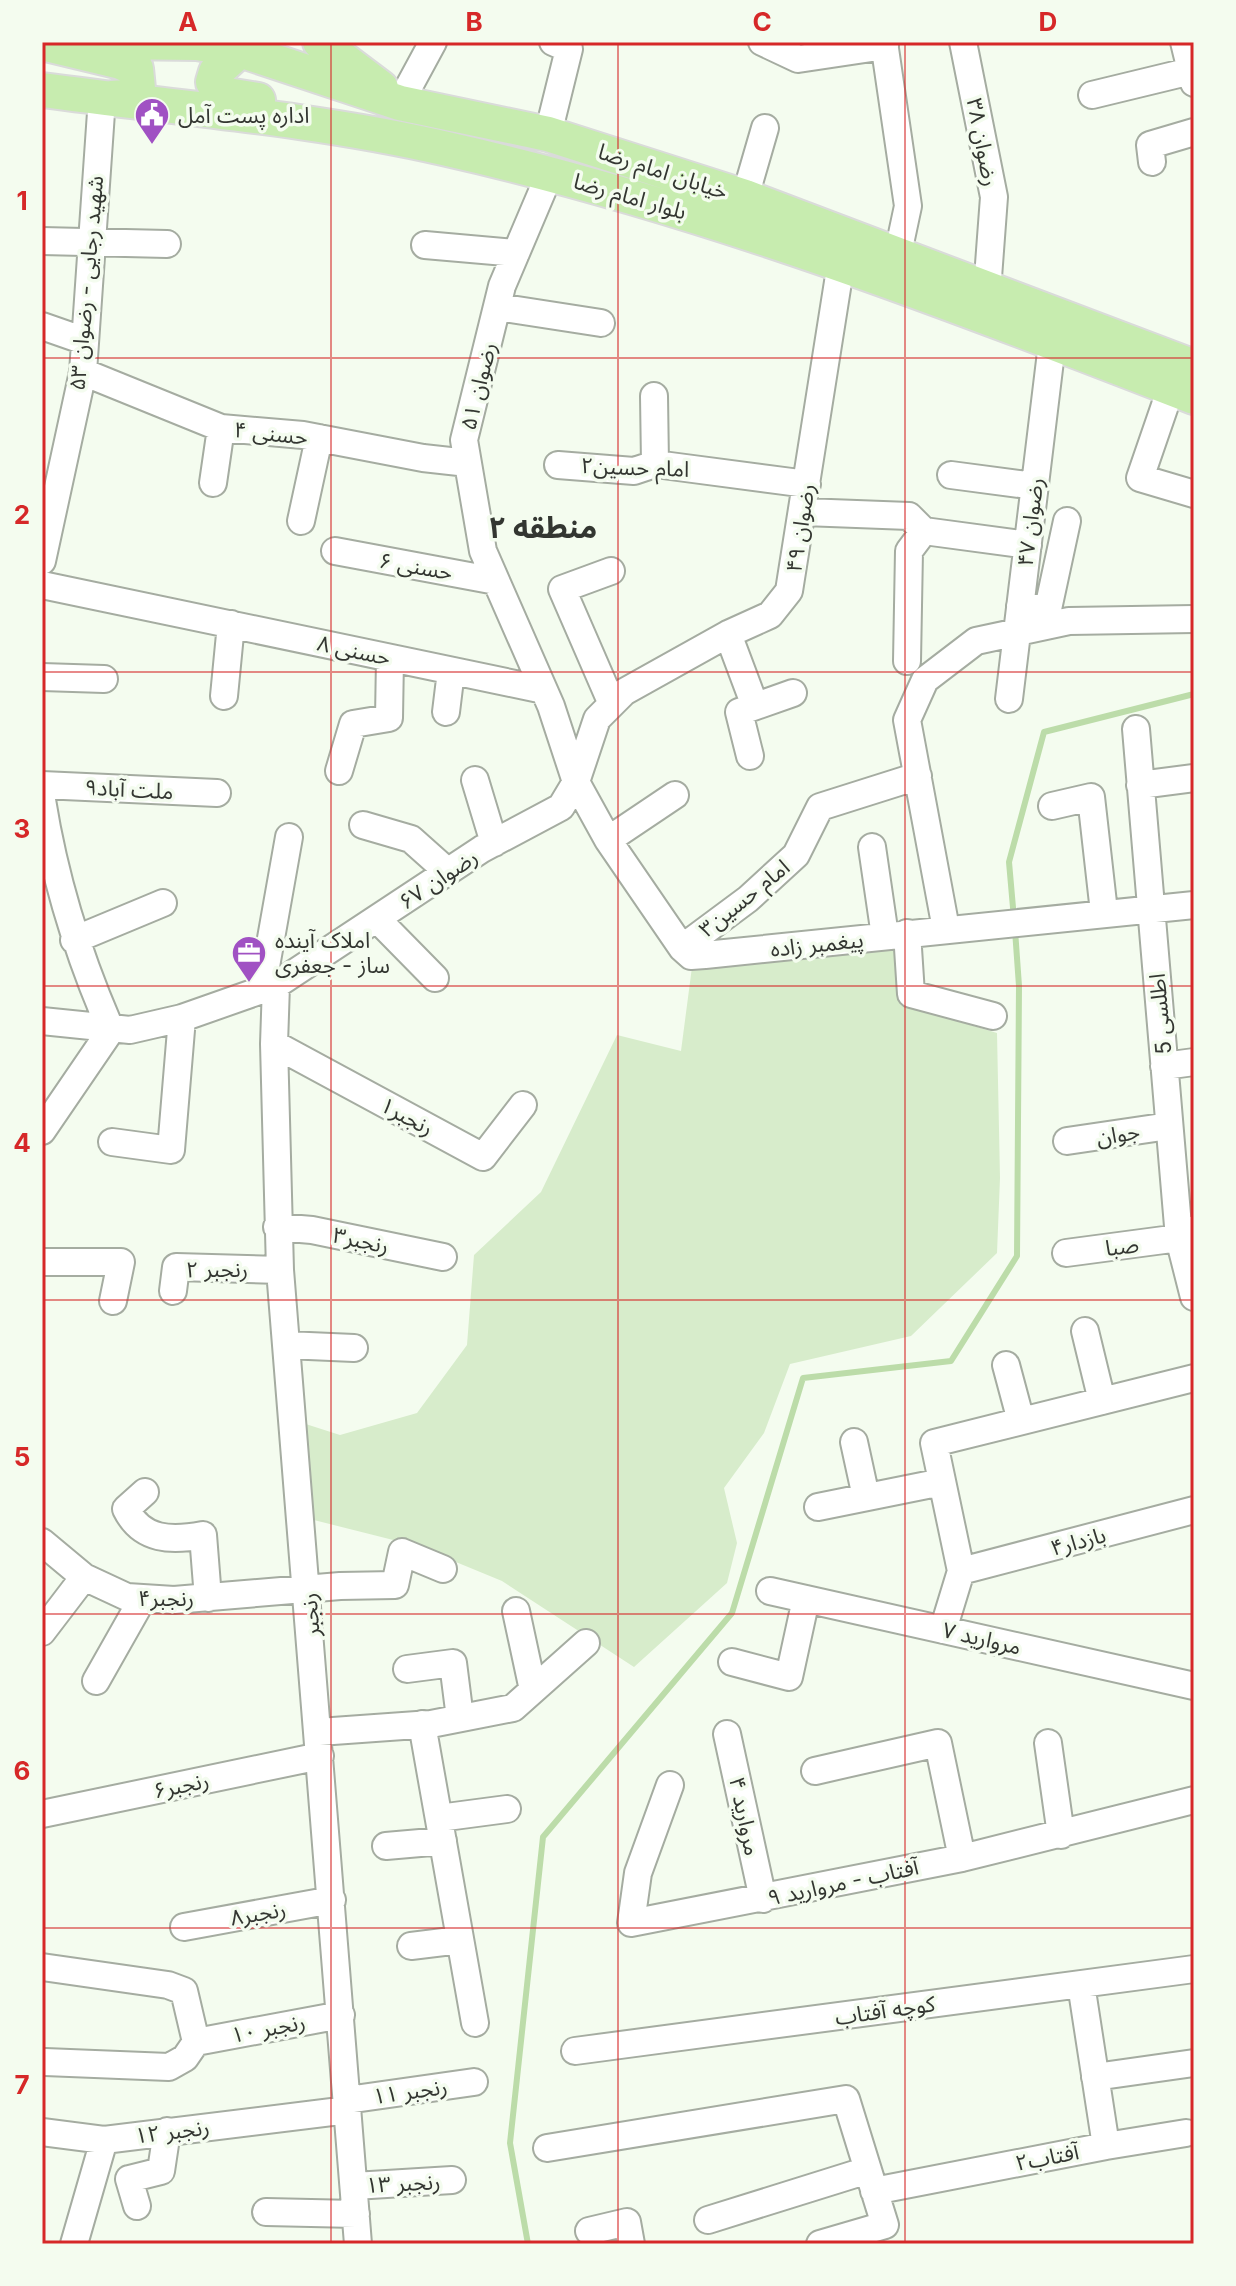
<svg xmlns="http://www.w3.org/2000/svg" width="1236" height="2286" viewBox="0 0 1236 2286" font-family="Inter,'Noto Sans Arabic',sans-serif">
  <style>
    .green { fill: #d7eccb }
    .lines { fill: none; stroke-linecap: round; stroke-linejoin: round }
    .stream { stroke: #bcdca9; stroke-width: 6 }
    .minor-casing { stroke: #a5aca1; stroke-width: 30 }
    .major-casing { stroke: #dadbda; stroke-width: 38 }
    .minor { stroke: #fff; stroke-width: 26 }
    .major { stroke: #c7ecaf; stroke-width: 34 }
    .grid { fill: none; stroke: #d62828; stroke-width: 2; stroke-opacity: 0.55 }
    .labels { text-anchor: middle; stroke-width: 7; stroke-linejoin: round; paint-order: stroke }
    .poi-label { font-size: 22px; fill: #333631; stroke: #f4fcef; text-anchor: start }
    .street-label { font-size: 22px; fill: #333631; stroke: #f4fcef }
    .district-label { font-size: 30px; font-weight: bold; fill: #333631; stroke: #f4fcef }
    .neatline { fill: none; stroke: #d62828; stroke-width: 3 }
    .grid-label { font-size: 26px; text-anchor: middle; font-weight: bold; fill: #d62828 }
  </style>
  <rect width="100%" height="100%" fill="#f4fcef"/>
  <path class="green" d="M900,948l1,56 96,29 3,145 -3,75 -86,83 -121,28 -26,69 -40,55 13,55 -10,40 -93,84 -132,-86 -85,-35 -123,-31 -7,-97 53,17 77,-22 50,-68 7,-90 67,-63 76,-157 64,16 11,-84z"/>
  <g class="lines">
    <path class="stream" d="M1014,919l-5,-57 35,-130 150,-38
      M528,2244l-18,-101 33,-306 189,-224 71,-235 148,-17 66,-105 2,-270 -4,-56"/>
    <defs>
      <path id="minor" d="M762,42l36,17 87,-13
        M884,42l24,164 -10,47
        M963,42l31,155 -7,94
        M1184,42l10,41
        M1092,95l99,-24
        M400,103l33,-61
        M548,134l21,-85 -16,-7
        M1152,162l-2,-17 44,-13
        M550,173l-48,113 -38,154 19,111 68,155 25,76 32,58 74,108 9,8 14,-1 489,-50
        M745,197l20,-69
        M42,241l125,3
        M425,245l91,8
        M497,307l104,16
        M42,326l43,15
        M83,372l138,56 82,7 120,23 45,5
        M1171,388l-31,90 54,16
        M654,396l1,68
        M558,465l76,6 21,-7 152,20
        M951,475l84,11
        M213,483l8,-55
        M804,512l105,4 15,15 104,14
        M301,521l18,-83
        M335,551l161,30
        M42,561l41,-189 19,-274
        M611,571l-49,18 50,115
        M42,585l502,105
        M1020,606l28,3 19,-88
        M728,634l27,72
        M907,661l2,-110 15,-20
        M42,677l62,2
        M224,696l7,-72
        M1009,699l43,-355
        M446,712l5,-41
        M1136,729l43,509 15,59
        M750,756l-11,-44 54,-19
        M339,771l14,-47 36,-6 1,-60
        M475,780l19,63
        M42,785l175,8
        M1140,785l54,-7
        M42,800c13,81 36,155 69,230
        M1052,806l39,-9 13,115
        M363,825l48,14 37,33
        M608,840l67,-45
        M872,847l13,89
        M378,920l57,58
        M946,929l-39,-209 18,-40 51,-39 93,-20 125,-2
        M907,933l4,61 82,22
        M74,940l89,-37
        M682,948l66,-49 48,-44 24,-48 98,-31
        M276,985l-2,59 6,226 78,974
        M262,989l27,-152
        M42,1021l88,9 52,-12 94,-33 206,-136 79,-42 15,-25 21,-63 27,-27 104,-58 42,-19 19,-24 52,-328
        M274,1044l209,113 40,-52
        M1164,1066l30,-4
        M42,1131l69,-101
        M1067,1141l102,-15
        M112,1142l59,8 11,-132
        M277,1227l35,3 131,27
        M1066,1253l113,-15 12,-8
        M42,1262h79l-8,39
        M173,1291l3,-24 104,3
        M1085,1331l17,70
        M286,1345l68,3
        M1006,1365l15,56
        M854,1442l12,55
        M145,1492l-19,17c16,32 46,32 77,26l5,63
        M818,1507l124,-25
        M42,1542l42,35 43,20 47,3 166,-14 55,-1 7,-33 41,17
        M961,1571l233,-61
        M770,1591l424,95
        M516,1611l17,79
        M943,1630l18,-59 -27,-128 260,-65
        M42,1632l42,-55
        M732,1662l57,15 17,-78
        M407,1669l46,-6 7,55
        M96,1681l47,-83
        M422,1724l53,299
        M319,1732l112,-8 82,-16 73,-65
        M727,1734l36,165
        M1048,1743l13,92
        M815,1771l123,-28 24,115
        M670,1785l-32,88 -7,50 331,-65 232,-58
        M42,1814l278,-58
        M439,1818l68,-9
        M386,1846l57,-5
        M184,1927l148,-27
        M411,1946l49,-6
        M42,1967l126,18 16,6 12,51 -11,16 -16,9 -124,-5
        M196,2042l145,-27
        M575,2051l619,-82
        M1095,2077l99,-14
        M347,2100l127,-18
        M42,2132l62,8 244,-30
        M1106,2146l80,-13
        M547,2148l299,-49 39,126 -65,19
        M354,2186l98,-6
        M874,2191l232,-45 -25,-162
        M137,2206l-8,-27 32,-8 6,-40
        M266,2212l90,2
        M708,2220l160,-50
        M589,2231l38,-9 4,22
        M74,2244l30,-104"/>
      <path id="major" d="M115,42l82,1 43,7 160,53 148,31 197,63 449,170
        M320,42l61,46
        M42,43l79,19 15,7 2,20 -13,8 -13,1
        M240,50l-24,22 -3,10 8,12 37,6
        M42,90c134,18 269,28 401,58 258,58 505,153 751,249"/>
    </defs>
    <use href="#minor" class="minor-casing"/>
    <use href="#major" class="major-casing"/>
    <use href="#minor" class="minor"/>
    <use href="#major" class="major"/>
  </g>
  <path class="grid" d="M331,42v2202M618,42v2202M905,42v2202M42,358h1152M42,672h1152M42,986h1152M42,1300h1152M42,1614h1152M42,1928h1152"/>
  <defs>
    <symbol id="civic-pin" viewBox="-11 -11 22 30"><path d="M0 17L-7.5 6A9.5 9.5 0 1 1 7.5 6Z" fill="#a051c3" stroke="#f4fcef"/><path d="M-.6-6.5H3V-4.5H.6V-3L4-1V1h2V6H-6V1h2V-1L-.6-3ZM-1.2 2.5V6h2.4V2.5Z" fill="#fff"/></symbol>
    <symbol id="office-pin" viewBox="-11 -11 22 30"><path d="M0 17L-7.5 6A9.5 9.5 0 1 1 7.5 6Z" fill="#a051c3" stroke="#f4fcef"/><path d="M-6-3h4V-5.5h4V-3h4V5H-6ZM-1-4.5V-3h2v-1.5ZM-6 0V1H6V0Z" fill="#fff"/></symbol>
  </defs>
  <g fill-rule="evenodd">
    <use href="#civic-pin" x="132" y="95" width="40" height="54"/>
    <use href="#office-pin" x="229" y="933" width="40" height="54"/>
  </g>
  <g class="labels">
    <g class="poi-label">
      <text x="178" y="123">اداره پست آمل</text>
      <text x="275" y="948">املاک آینده<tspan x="275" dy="25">ساز - جعفری</tspan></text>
    </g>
    <g class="street-label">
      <text transform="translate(983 142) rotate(79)" y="8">رضوان ۳۸</text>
      <text transform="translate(663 171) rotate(18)" y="8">خیابان امام رضا</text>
      <text transform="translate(630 196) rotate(16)" y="8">بلوار امام رضا</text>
      <text transform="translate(86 283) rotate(-85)" y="8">شهید رجایی - رضوان ۵۳</text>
      <text transform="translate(478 386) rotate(-76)" y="8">رضوان ۵۱</text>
      <text transform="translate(271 433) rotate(6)" y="8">حسنی ۴</text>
      <text transform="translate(635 467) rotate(2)" y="8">امام حسین۲</text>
      <text transform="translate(1030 522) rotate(-83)" y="8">رضوان ۴۷</text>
      <text transform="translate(800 528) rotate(-81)" y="8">رضوان ۴۹</text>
      <text transform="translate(416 566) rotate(10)" y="8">حسنی ۶</text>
      <text transform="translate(354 650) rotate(12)" y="8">حسنی ۸</text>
      <text transform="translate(129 789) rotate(3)" y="8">ملت آباد۹</text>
      <text transform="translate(438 879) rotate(-34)" y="8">رضوان ۶۷</text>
      <text transform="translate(744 898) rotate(-39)" y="8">امام حسین۳</text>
      <text transform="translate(817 944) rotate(-6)" y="8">پیغمبر زاده</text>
      <text transform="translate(1160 1014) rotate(-95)" y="8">اطلسی 5</text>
      <text transform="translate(407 1116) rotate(28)" y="8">رنجبر۱</text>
      <text transform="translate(1118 1134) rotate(-9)" y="8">جوان</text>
      <text transform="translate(361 1240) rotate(12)" y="8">رنجبر۳</text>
      <text transform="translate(1122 1246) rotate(-7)" y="8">صبا</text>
      <text x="217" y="1277">رنجبر ۲</text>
      <text transform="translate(1078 1541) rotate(-15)" y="8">بازدار۴</text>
      <text x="166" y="1606">رنجبر۴</text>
      <text transform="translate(310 1615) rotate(-95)" y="8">رنجبر</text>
      <text transform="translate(982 1638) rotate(13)" y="8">مروارید ۷</text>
      <text transform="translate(181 1785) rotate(-12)" y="8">رنجبر۶</text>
      <text transform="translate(745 1816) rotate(78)" y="8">مروارید ۴</text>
      <text transform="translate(843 1882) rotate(-12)" y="8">آفتاب - مروارید ۹</text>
      <text transform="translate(258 1913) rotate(-10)" y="8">رنجبر۸</text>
      <text transform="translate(885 2010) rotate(-8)" y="8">کوچه آفتاب</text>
      <text transform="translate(268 2028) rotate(-11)" y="8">رنجبر ۱۰</text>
      <text transform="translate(410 2091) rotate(-8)" y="8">رنجبر ۱۱</text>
      <text transform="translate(172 2131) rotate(-7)" y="8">رنجبر ۱۲</text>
      <text transform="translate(1047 2157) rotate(-11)" y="8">آفتاب۲</text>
      <text transform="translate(403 2183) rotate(-3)" y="8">رنجبر ۱۳</text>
    </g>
    <g class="district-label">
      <text x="543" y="538">منطقه ۲</text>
    </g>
  </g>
  <rect width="1236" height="2286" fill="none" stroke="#f4fcef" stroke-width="88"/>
  <rect x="44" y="44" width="1148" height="2198" class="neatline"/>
  <g class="grid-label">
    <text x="188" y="31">A</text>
    <text x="474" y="31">B</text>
    <text x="762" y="31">C</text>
    <text x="1048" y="31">D</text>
    <text x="22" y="210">1</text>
    <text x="22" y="524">2</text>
    <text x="22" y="838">3</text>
    <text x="22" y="1152">4</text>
    <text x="22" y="1466">5</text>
    <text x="22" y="1780">6</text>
    <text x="22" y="2094">7</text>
  </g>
</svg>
